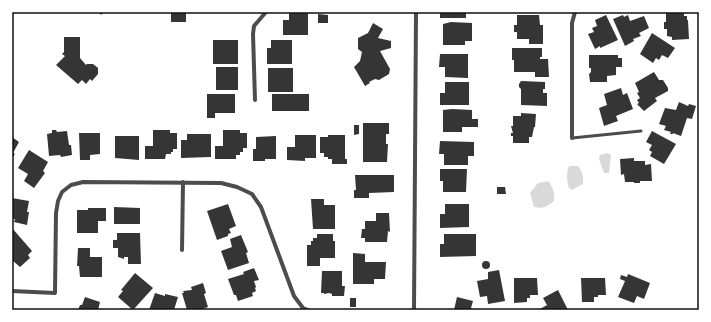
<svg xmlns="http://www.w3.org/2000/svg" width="711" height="322" viewBox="0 0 711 322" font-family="'Nunito Sans',sans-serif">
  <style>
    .water { fill: #d9d9d9 }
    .building { fill: #353535 }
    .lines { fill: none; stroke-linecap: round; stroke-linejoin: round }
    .service { stroke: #4c4c4c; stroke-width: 3 }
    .minor { stroke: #4c4c4c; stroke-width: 4 }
    .neatline { fill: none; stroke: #111; stroke-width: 1.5 }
  </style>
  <rect width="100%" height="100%" fill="#fff"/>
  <path class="water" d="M607,153l4,2 -2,18h-5l-5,-14 1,-4z
    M569,166h9c4,4 6,12 5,18l-11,6 -3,-2c-2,-6 -3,-16 0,-22z
    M548,181c5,5 7,14 6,20 -7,6 -11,8 -20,6l-4,-14 8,-10z"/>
  <path class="building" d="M171,12h15v10h-15z
    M440,12h26v6h-26z
    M666,12h18v4h3v4h1l1,19 -17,1v-3l-5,-1v-7h-3v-7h2z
    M289,13h19v22h-25v-15h6z
    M318,14l10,1v8h-10z
    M517,15h22l1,10h3v19h-14v-5h-12v-7h-3v-7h3z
    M606,15l12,25 -18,8v-2l-5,3 -7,-15 6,-2 -2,-4 5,-2 -2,-6z
    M623,15l1,2 4,-2 2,6 14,-5 5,12 -10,5 2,3 -8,3 1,2 -9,5 -12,-27z
    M451,22l21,1v18h-7v4h-22v-21z
    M373,23l10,6 -5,9 13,3v7l-11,3 10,18 -1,5 -10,6 -4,-1 -6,3 1,1 -5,3 -11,-19 6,-6 2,-9 -4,-3v-11l10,-5z
    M652,33l23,15 -7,10 -6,-3 -3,5 -3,-2 -3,5 -13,-9z
    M64,37h16v21l6,7 1,-1h6l5,4v6l-6,7 -2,-2 -4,5 -4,-4 -4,4 -22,-19 9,-9 -3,-2 2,-2z
    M213,40h25v24h-25z
    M271,40h21v24h-25v-16h4z
    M512,48h30v9h-2v2h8l1,18h-14v-5h-21v-12h-2z
    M440,54h28v24l-23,-1v-10h-6z
    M589,55h29v3h4v9h-6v8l-9,1v6h-17l-1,-8 2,-2v-4h-2z
    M216,67h22v23h-22z
    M268,68h25v24h-25z
    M654,72l5,8h4l5,8v3l-13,7 2,3 -13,10 -7,-7 2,-1 -2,-3 3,-2 -3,-5 2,-1 -4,-9z
    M521,81l24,1v7h-2v4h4v13l-26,-1v-16l-2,-2v-3z
    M445,82h24v23h-29v-12h5z
    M621,88l2,7 4,-2 6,16 -17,7 2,5 -14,5 -5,-18 8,-3 -3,-11z
    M207,94h28v19h-20v5h-8z
    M272,94h37v17h-37z
    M679,102l9,4 1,-2 7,2 -4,13 -5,-1 -6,18 -8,-3v1h-3l1,-2 -7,-2 2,-4 -7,-2 6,-16 11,2z
    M452,109l20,1v9h6v8h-16v5h-19v-22z
    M521,113l15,1 -1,13h-1l-2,10h-3v6h-16v-7h-2v-3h2l-2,-7h2v-10h8z
    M363,123h26v11h-3v10h2l-1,18h-24z
    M354,125h5v9l-5,1z
    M52,130h4l1,2 10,-1 2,14h2l1,10 -11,2 -1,-2 -11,1 -2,-22 5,-1z
    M153,130h17v3h7v16h-4v3h-2v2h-5l-1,5h-20v-13h8z
    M223,130h17v3h7v15h-4v4h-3v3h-4v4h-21v-13h8z
    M652,131l24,13 -12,20 -14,-8 2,-4 -3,-2 3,-5 -6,-3z
    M79,133h21v21l-10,1v5h-10z
    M187,134h24v23l-30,1v-18h6z
    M295,135h21v23h-11v3l-18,-1v-13h8z
    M328,135h17v24h2v5h-15v-5h-4v-2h-4v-4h-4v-16h8z
    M115,136h24v24l-24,-2z
    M276,136v23h-11v2h-12v-12h3v-12z
    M12,137l7,5 -6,11 2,1 -3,4z
    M440,141l34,1v14h-6v9h-24v-11h-5z
    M29,150l19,12 -5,9 2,2 -11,15 -10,-7 4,-7 -10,-6z
    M634,158v3h11v4l6,-1 1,17h-12v2h-6v-1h-9l-1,-8 -3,1 -1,-16z
    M440,169h27l-1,23h-23v-11h-3z
    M355,175h39v17l-25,1v5h-15v-8h2z
    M497,187h8l1,7h-9z
    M12,198l17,3 -2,11h2l-2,13 -13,-3 1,-3h-3z
    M311,199h13v6h11v24h-22z
    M228,204l8,22 -7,3 2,4 -3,1v2l-11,4 -10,-29z
    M445,204h24v23l-29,1v-14h5z
    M114,207l26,1v16h-26z
    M88,208h18v13h-8v12h-21v-23h11z
    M376,213h13l1,19 -2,-1 -1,11h-22v-4h-4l1,-9h3v-8h11z
    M12,228l20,23 -4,4 2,3 -10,9 -8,-7 1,-6 -1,-1z
    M117,233h23l1,31h-13v-7h-4v2l-6,-2v-9h-5v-8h4z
    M317,234h16v7h2v17h-15v8h-13v-21h4v-4h2v-3h4z
    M444,234h32v22l-36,1v-13h4z
    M241,235l7,17 -2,1 3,10 -21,7 -7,-19 11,-4 -2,-8z
    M78,248h12v9h12v20h-22l-1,-11h-2z
    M353,253l12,1v8h21l-1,17h-11v5h-21z
    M482 265a4 4 0 1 1 8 0a4 4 0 1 1-8 0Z
    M254,268l5,12 -5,1 2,6 -1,1 1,3 -4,2 1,3 -15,5 -2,-6h-2l-6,-16 16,-5 -1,-2z
    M499,270l6,31 -17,3 -1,-8 -7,1 -3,-16 11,-2v-7z
    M322,271h20v15h3l-1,10h-12v-2l-3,-1 -5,1v-1h-3z
    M135,273l18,15 -20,22 -15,-13 5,-6 -2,-1z
    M628,274l22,9 -6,16 -7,-3 -3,7 -16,-6 7,-16 -5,-2 1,-4 6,2z
    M514,278h23l1,17h-8v3h-3v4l-13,1z
    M581,278h24l1,17h-8v2h-4v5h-12z
    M203,283l3,10 -2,1 4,13 -8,3h-13l-5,-17h2l-1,-2 9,-1 -1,-3z
    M558,290l10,20h-27l-1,-1 7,-4 -4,-7z
    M155,293l10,3v-2l13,3 -4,13h-25z
    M85,297l15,5 -2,8h-20l2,-5h2z
    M457,297l16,4 -2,7 5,2h-22z
    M350,298h6v9h-6z"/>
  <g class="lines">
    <path class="service" d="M101,13v-1
      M572,138l69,-7"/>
    <path class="minor" d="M255,100l-2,-66 1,-8 12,-14
      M572,138v-115l3,-11
      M182,250l1,-68
      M12,291l43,2 1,-80 2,-12 4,-9 9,-7 12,-3 138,1 16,4 15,7 9,13 33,89 9,12 5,2
      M414,310l2,-298"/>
  </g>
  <rect width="711" height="322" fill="none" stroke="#ffffff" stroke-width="26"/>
  <rect x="13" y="13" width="685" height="296" class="neatline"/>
</svg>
